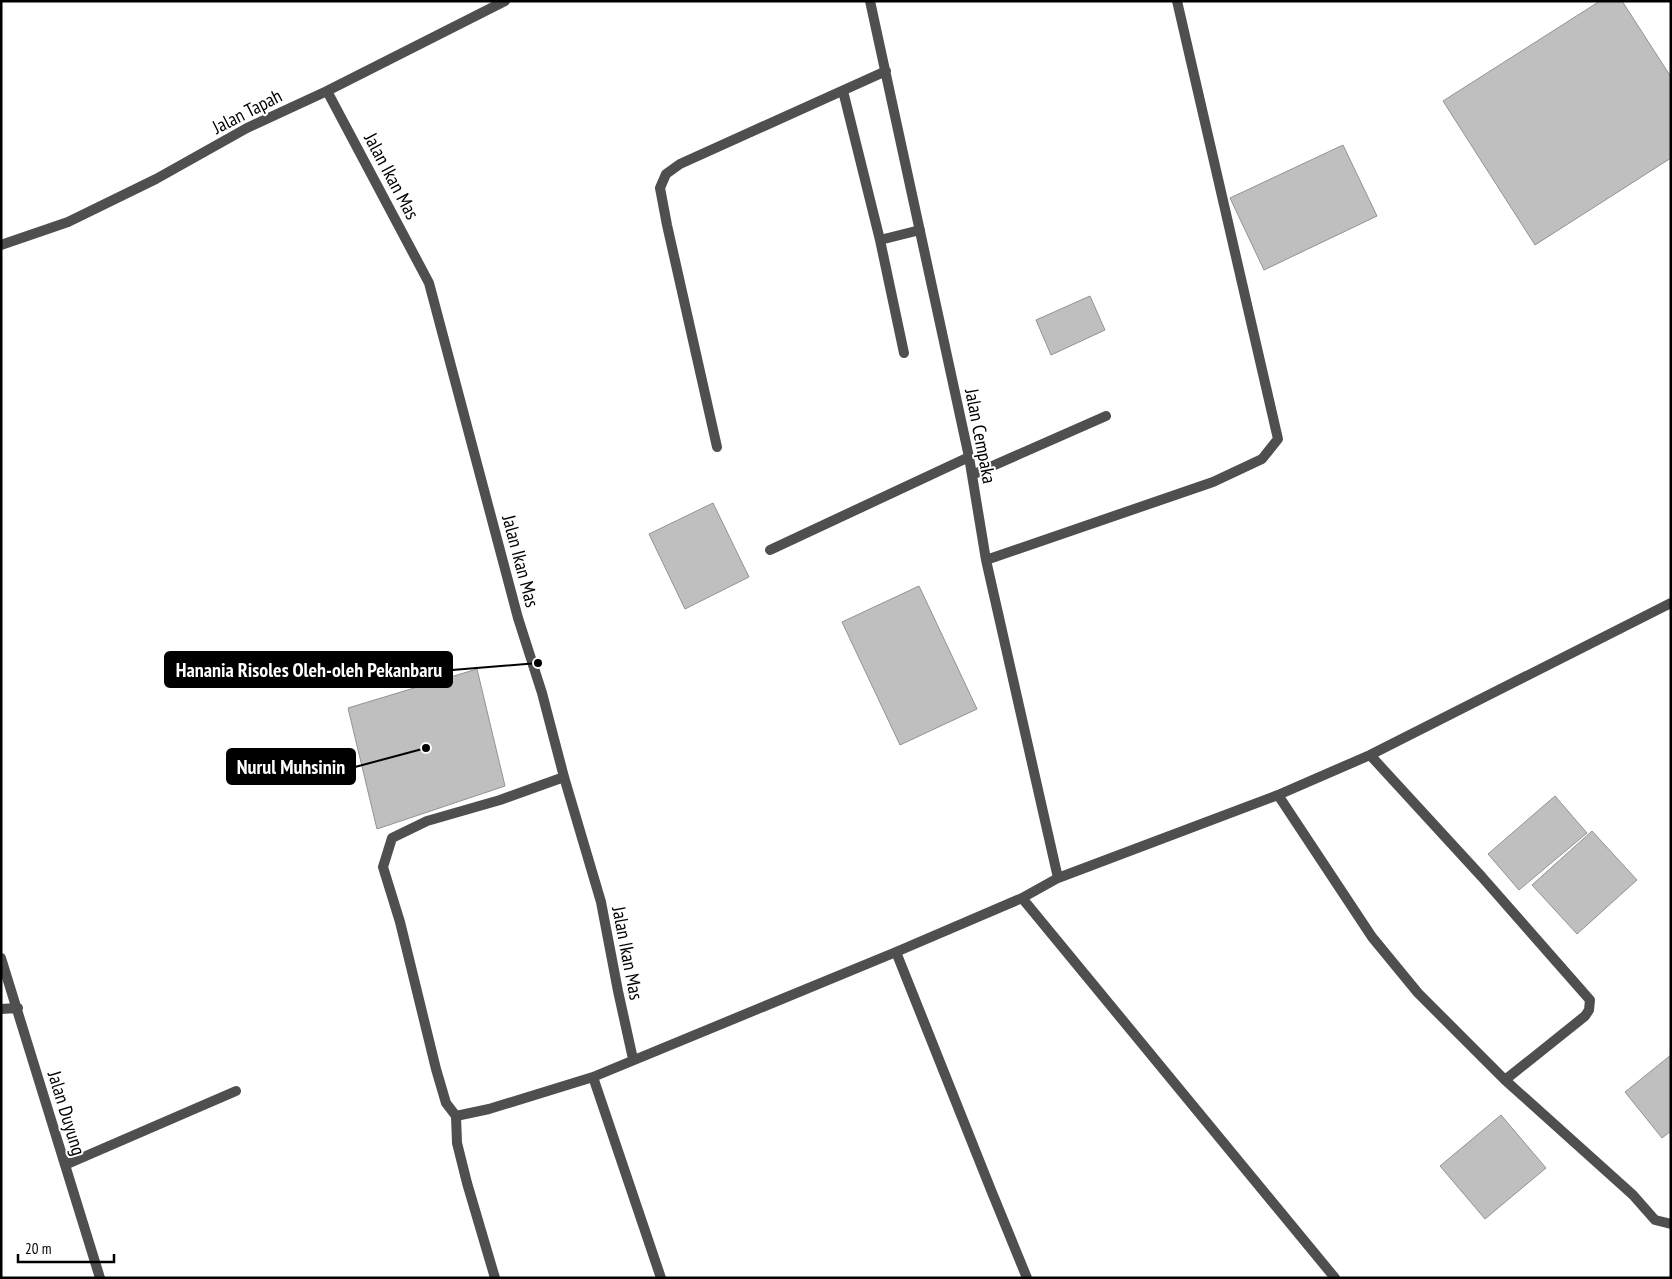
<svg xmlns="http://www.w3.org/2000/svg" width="1672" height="1279" viewBox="0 0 1672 1279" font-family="'PT Sans Narrow',sans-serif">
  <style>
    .building { fill: #bfbfbf; stroke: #939393 }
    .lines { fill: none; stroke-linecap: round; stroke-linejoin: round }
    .minor { stroke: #4f4f4f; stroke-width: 10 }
    .labels { text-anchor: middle; stroke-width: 4; stroke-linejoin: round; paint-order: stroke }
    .street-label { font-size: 19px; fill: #000; stroke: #fff }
    .leader { fill: none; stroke: #000; stroke-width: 2 }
    .callout-dot { fill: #000; stroke: #fff; stroke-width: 2 }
    .callout { fill: #000; stroke: #000; stroke-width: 2 }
    .callout-label { font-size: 20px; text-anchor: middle; font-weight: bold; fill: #fff }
  </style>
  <rect width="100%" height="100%" fill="#fff"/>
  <path class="building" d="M1600,1h22l49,76v81l-136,87 -92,-144z
    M1343,145l34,71 -113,54 -34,-72z
    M1090,296l15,34 -54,25 -15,-35z
    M713,503l36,74 -64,32 -36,-75z
    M919,586l58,123 -77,36 -58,-123z
    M477,669l28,117 -128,43 -29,-121z
    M1555,796l32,37 -68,57 -31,-36z
    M1592,831l45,49 -60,54 -45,-49z
    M1671,1055v76l-9,7 -37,-46z
    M1501,1115l45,53 -61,51 -45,-53z"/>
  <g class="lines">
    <path class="minor" d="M870,1l99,456 17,103 72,318
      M327,91l102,192 89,335 24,75 22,84 37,125 17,89 15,68
      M843,91l37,149 24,113
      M880,240l40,-10
      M1,245l67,-23 88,-43 91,-51 80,-37 178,-90
      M717,447l-50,-222 -7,-37 6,-14 14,-10 206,-93
      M972,475l134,-59
      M770,550l199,-93
      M986,560l227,-78 49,-23 16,-20 -101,-438
      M1370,755l112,122 108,123 -1,10 -4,6 -80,64
      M564,777l-64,23 -73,21 -35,17 -9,29 17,55 36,147 10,34 10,13 33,-7 104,-32 303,-125 126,-54 36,-20 220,-83 92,-40 301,-152
      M1278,795l94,142 46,56 87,87 128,115 22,25 16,4
      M1022,898l313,380
      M896,952l95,238 36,88
      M1,958l99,320
      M1,1009l17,-1
      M593,1077l68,201
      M456,1116l1,27 10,40 28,95
      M65,1165l171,-74"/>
  </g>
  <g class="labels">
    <g class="street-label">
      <text transform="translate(247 111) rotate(-27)" y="7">Jalan Tapah</text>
      <text transform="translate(392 176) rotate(62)" y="7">Jalan Ikan Mas</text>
      <text transform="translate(981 436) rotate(79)" y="7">Jalan Cempaka</text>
      <text transform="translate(521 561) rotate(75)" y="7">Jalan Ikan Mas</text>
      <text transform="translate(628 953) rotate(79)" y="7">Jalan Ikan Mas</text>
      <text transform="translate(67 1113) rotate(73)" y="7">Jalan Duyung</text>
    </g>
  </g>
  <path class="leader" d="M538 663L452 670M426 748L355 767"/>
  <g class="callout-dot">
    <circle cx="538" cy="663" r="5"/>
    <circle cx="426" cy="748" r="5"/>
  </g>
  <g class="callout">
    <rect x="165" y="652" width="287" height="35" rx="5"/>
    <rect x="227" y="749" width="128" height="35" rx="5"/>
  </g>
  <g class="callout-label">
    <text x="309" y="677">Hanania Risoles Oleh-oleh Pekanbaru</text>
    <text x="291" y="774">Nurul Muhsinin</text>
  </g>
  <rect width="1672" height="1279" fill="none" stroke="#000000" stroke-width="5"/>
  <path d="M18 1254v8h96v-8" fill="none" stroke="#000000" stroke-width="2.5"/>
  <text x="25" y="1254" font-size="15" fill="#000000" stroke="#ffffff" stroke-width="4" paint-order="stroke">20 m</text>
</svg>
